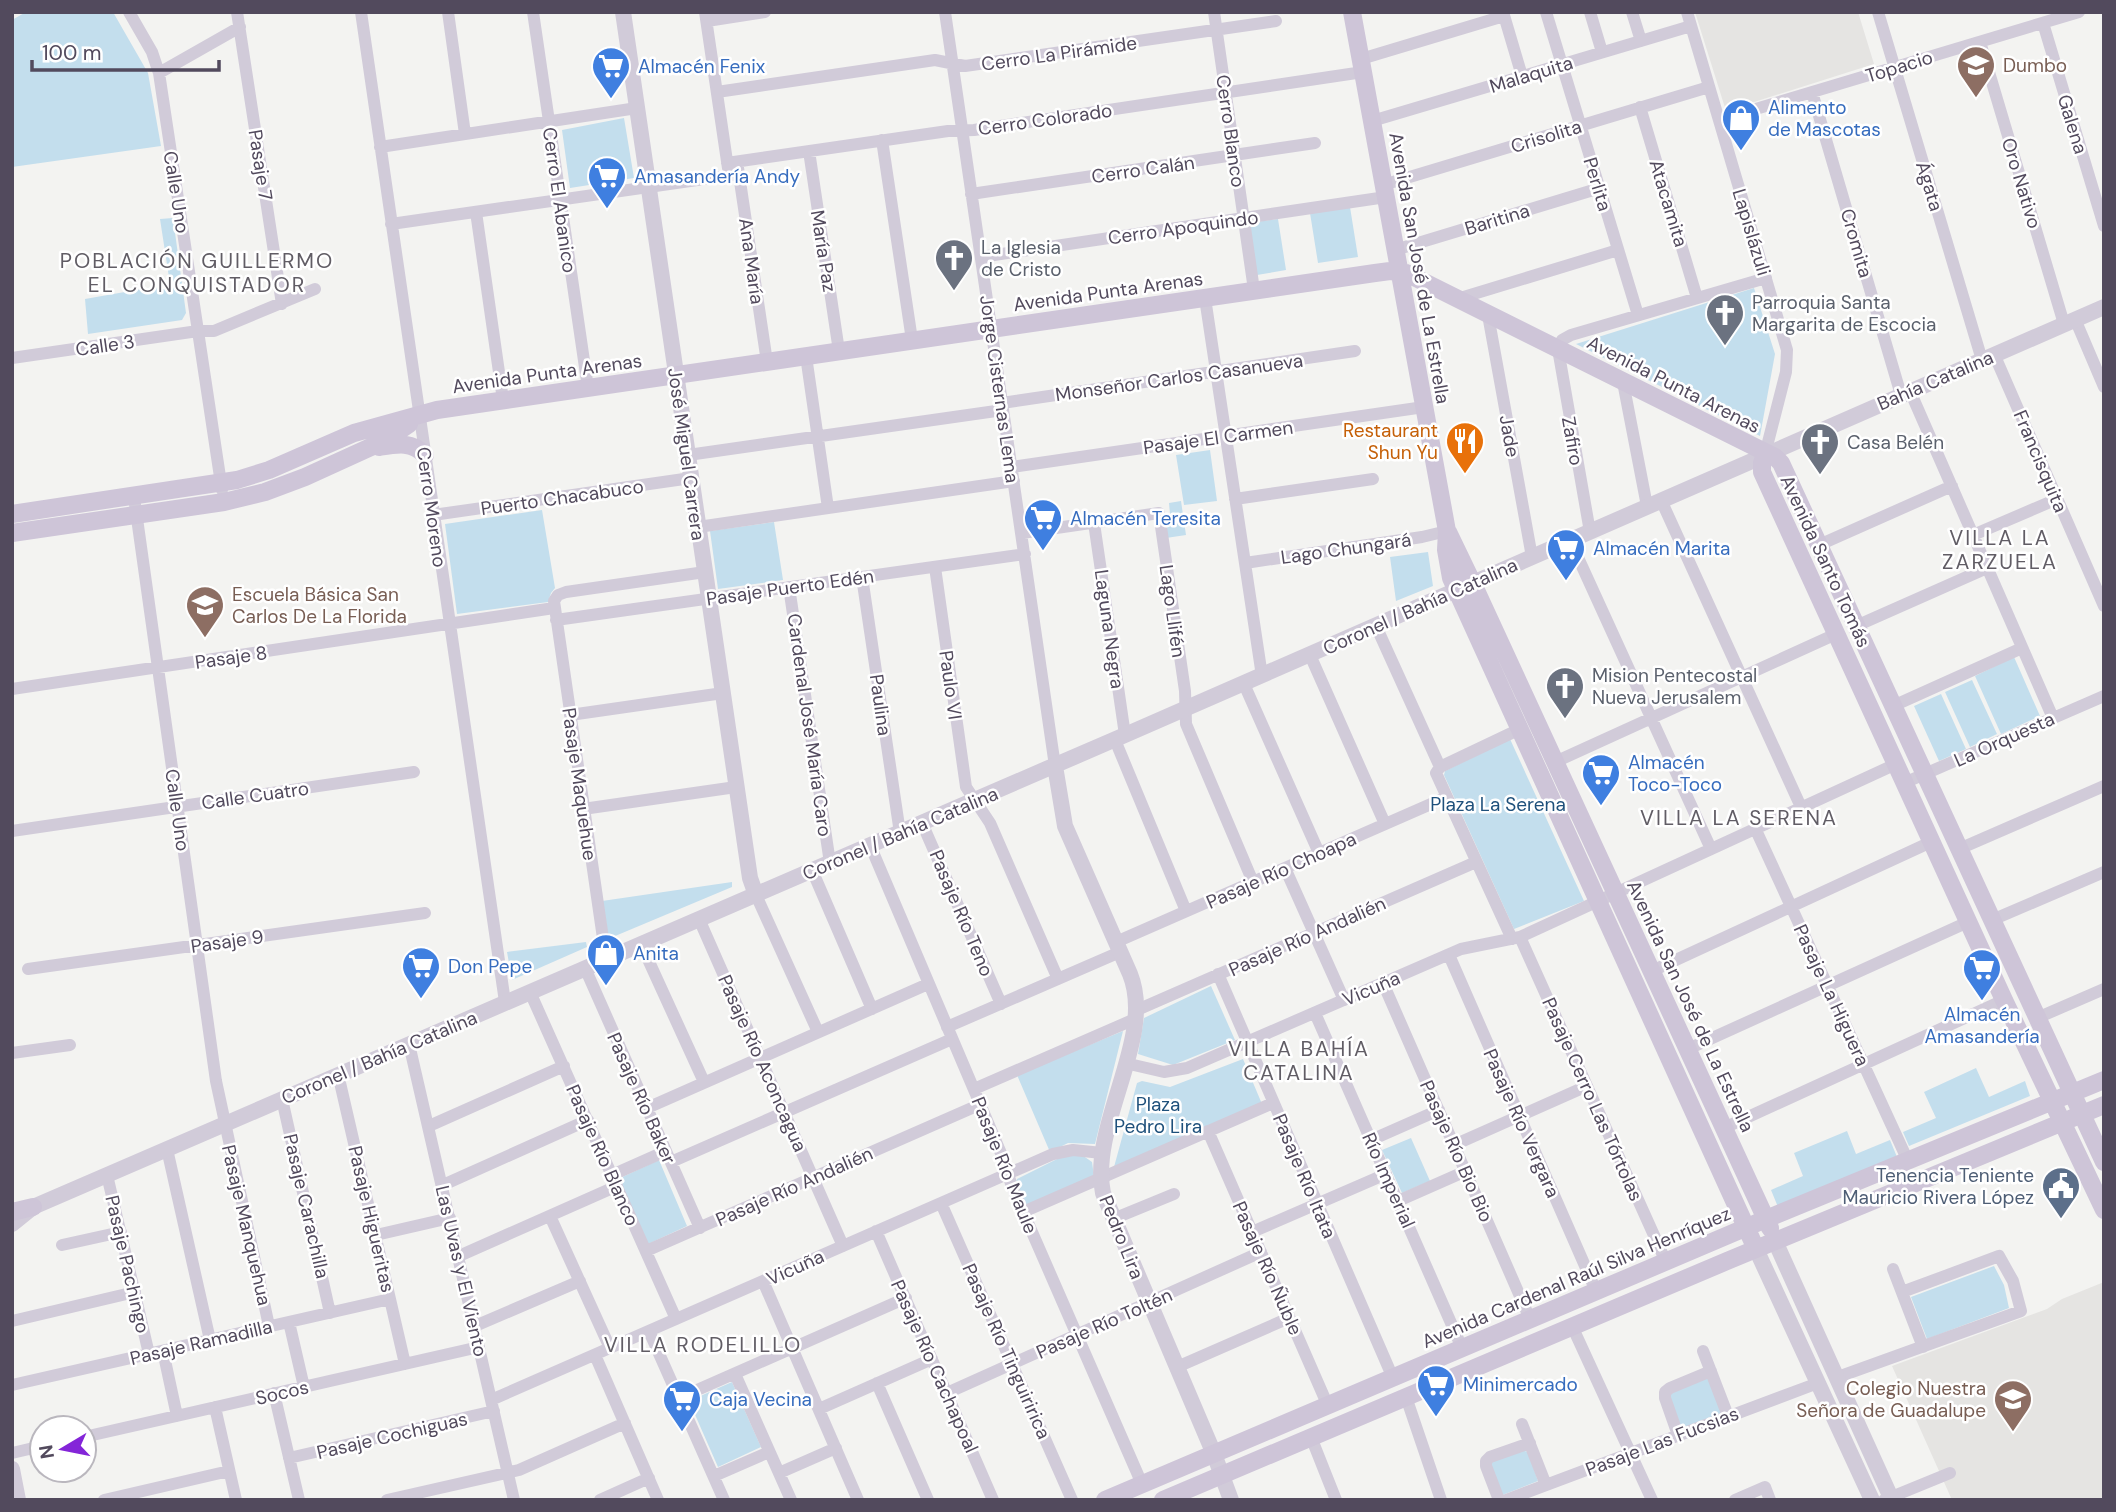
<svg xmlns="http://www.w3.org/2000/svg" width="2116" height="1512" viewBox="0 0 2116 1512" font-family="'DM Sans',sans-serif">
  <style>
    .education { fill: #e5e4e2 }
    .green { fill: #c3deed }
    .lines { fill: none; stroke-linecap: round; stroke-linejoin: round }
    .minor { stroke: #d1cbd9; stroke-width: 12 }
    .tertiary { stroke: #d1cbd9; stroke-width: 16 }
    .secondary { stroke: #cec5d8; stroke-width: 18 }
    .labels { text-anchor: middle; stroke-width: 5; stroke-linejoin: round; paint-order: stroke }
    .street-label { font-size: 19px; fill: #524a5d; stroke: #fff }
    .education-label { font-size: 19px; fill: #785e54; stroke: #fff; text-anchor: start }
    .shop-label { font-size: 19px; fill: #366cbe; stroke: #fff; text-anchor: start }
    .worship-label { font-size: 19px; fill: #5b616d; stroke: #fff; text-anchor: start }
    .food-label { font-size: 19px; fill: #c56008; stroke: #fff; text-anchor: end }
    .park-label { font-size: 19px; fill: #1e507b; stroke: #fff }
    .service-label { font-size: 19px; fill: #4e5e75; stroke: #fff; text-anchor: end }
    .neighbourhood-label { font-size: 21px; letter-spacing: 2px; fill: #615d65; stroke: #fff }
  </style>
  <rect width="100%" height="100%" fill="#f3f3f1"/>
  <path class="education" d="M1695,12h163l16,52 -148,47z
    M2104,1282v218h-152l-60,-134 155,-57 15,-10z"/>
  <path class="green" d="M26,12h87l35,61 13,73 -149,21v-147z
    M624,118l10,60 -64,10 -8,-58z
    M1350,207l8,50 -40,6 -8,-50z
    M173,218l13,95 -4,7 -94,14 -3,-35 85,-15 -10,-65z
    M1278,219l8,51 -29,5 -8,-52z
    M1754,288l21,66 -15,82 -184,-92z
    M1210,450l7,51 -33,4 -8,-50z
    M1181,501l5,34 -20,3 -4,-23 8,-1 -1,-11z
    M542,510l13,78 -4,5 -3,9 -91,12 -12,-90z
    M774,522l9,58 -65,9 -8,-58z
    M1428,552l5,34 -37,15 -6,-44z
    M2014,657l26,59 -39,18 -26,-58z
    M1972,680l25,54 -27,13 -25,-55z
    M1941,694l25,55 -27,12 -25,-55z
    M1510,739l74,162 -70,28 -70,-154 1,-4z
    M732,882v5l-124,52 -6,-38z
    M586,942l1,5 -75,33 -5,-28z
    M1211,986l24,54 -62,25 -35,-11 6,-36z
    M1123,1031l-28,113 -27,-1 -18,9 -33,-77z
    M1243,1059l19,45 -148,63 23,-84 5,-2 28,6z
    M1976,1068l13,29 36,-16 5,15 -121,50 -6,-14 33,-14 -12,-26z
    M1847,1131l9,23 34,-14 7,17 -119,50 -7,-17 32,-14 -9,-23z
    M1411,1138l19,43 -28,12 -20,-43z
    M1082,1155l10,7 2,14 -65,29 -5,-1 -9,-20 2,-5 44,-22z
    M659,1160l28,66 -39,18 -30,-65z
    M1994,1266l10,19 5,23 -82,31 -16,-42z
    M1705,1377l6,2 11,34 -40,15 -4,-2 -10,-31z
    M732,1382l29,65 -43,20 -29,-66z
    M1522,1450l6,2 10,29 -38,15 -10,-35z"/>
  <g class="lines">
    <path class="minor" d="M129,12l23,40 7,21 63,417
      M237,12l45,292
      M361,12l144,990
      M448,12l17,122
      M533,12l55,376
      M705,12l23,156
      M945,12l110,754
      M1214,12l40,278
      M1503,12l19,64
      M1546,12l92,303
      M1590,12l12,40
      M1632,12l9,29
      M1687,12l100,338 -1,22 -21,82
      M1878,12l104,348
      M707,21l58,-9
      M2043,23l61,203
      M1980,42l84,282
      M1361,59l143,-43
      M159,73l81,-46
      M717,92l218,-32 30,6 311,-45
      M1812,92l89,303
      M1640,107l57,191
      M1719,120l360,-108
      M1372,121l319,-95
      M882,140l30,200
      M380,147l257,-39
      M809,151l30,200
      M727,163l221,-32 26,-1 389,-58
      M738,168l29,194
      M1383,185l326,-98
      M971,194l344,-51
      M476,212l27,188
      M391,224l348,-50
      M1395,250l205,-62
      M981,257l405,-60
      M1205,298l57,378
      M1457,299l161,-49
      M1488,315l44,242
      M2075,319l29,68
      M1994,354l110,252
      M806,356l22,152
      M12,358l186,-27h16l101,-42
      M1623,382l24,124
      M1910,391l143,327
      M1002,403l353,-52
      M688,455l315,-45
      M1012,467l412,-60
      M134,497l82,584 53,245
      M1235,499l138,-20
      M1661,500l140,307
      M433,515l258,-37
      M1094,523l31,212
      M698,527l316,-46
      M1590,532l-32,-183 4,-9 9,-5 195,-57
      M1022,533l137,-20 26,178 1,33 67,158
      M1973,535l84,-36
      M1570,540l141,309
      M1819,545l133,-59
      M1245,563l177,-26 25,-6
      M935,567l31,220 24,36 68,156
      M862,577l38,256
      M789,587l41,276
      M556,620l469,-66
      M1376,626l64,141
      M1856,626l131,-58
      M1310,655l75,169
      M1244,684l75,169
      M12,689l542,-81
      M1893,706l129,-58
      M570,715l153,-22
      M1115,740l71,171
      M1555,762l281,-128
      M1904,783l200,-87
      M583,809l153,-22
      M922,823l79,181
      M1755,828l153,333
      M12,831l402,-59
      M870,845l136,320 5,19 131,300
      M1959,849l145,-63
      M1285,868l59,132
      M812,870l60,139
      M756,895l62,137
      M699,919l144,327
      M1992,920l112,-48
      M1520,937l146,325
      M1512,939l-76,-166 4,-6 80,-38
      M1116,942l331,-145
      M641,944l63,138
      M1449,955l147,336
      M606,959l-52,-358 4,-6 8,-3 139,-20
      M585,968l115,260
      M28,969l397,-56
      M1652,971l279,-129
      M1218,974l175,404
      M1383,983l147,336
      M530,992l146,327
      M1137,1010l339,-148
      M1315,1013l147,335
      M2037,1018l67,-29
      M947,1027l173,-75
      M409,1044l105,456
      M1688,1049l280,-127
      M12,1053l58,-8
      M1125,1063l39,9 23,-4 274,-119 59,-12 376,-173
      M338,1074l67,290
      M974,1089l161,-70
      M282,1099l48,214
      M647,1108l281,-124
      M429,1126l135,-60
      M1724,1128l280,-128
      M1208,1131l120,275
      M1371,1140l68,-30
      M1454,1145l133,-59
      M167,1149l43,191
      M671,1162l281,-123
      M107,1175l42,179
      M612,1175l54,-24
      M443,1185l145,-65
      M1398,1201l68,-30
      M941,1203l131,297
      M1023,1212l250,-109
      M550,1216l60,132
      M1113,1219l61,-25
      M876,1231l117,269
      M1252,1232l134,-58
      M376,1235l74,-17
      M62,1245l59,-13
      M646,1251l335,-147
      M459,1256l158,-70
      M1893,1269l30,78
      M763,1281l95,219
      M12,1321l123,-29
      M289,1322l15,65
      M475,1326l105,-45
      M1572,1326l80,174
      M649,1331l75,169
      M163,1351l14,65
      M1703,1351l25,65
      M595,1355l63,145
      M1177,1367l112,-49
      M735,1374l56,126
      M1838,1377l183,-66 -8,-30 -14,-25 -97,36
      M877,1383l51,117
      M12,1385l378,-86
      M274,1393l25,107
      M947,1393l314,-141
      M1406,1397l35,103
      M679,1398l227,-100
      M491,1400l562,-246 20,-4 29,3
      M215,1407l21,93
      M819,1409l113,-50
      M1522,1424l24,61
      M1678,1435l-13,-37v-6l5,-4 41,-17
      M84,1437l395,-90
      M1311,1437l25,63
      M12,1453l30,-7
      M289,1458l205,-47
      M779,1473l57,-25
      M714,1476l55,-24
      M104,1500l125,-29
      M387,1500l132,-30 106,-47
      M600,1500l49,-22
      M1499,1500l-13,-34v-5l4,-4 40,-14
      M1506,1500l312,-117
      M1735,1500l30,-13 5,13
      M1884,1500l66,-27"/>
    <path class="tertiary" d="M623,12l127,866 6,17
      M1055,766l10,60 65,148c26,64 -41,151 -27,219l111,261 17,46
      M12,1224l21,-17 1092,-472 979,-428
      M1775,1241l117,259
      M1756,1249l116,251
      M12,1469l6,31"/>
    <path class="secondary" d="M1352,12l95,519 -1,19 5,28 305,671
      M379,447c18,-3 33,-6 46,8
      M1765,454l-3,9v9l242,528 100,210
      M12,514l225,-34 32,-10 85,-37 83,-23 938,-137 15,-2 16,2 369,184 6,6 323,699
      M1448,532l26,54 296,642
      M12,533l212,-31 41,-10 40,-15 79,-36 25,-17
      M12,1212l21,-5
      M1105,1500l661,-281 338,-139
      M1163,1500l564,-239 377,-156"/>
  </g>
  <defs>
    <symbol id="school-pin" viewBox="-11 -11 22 30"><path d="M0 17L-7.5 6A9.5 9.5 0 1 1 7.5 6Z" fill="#8d6e63" stroke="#fff"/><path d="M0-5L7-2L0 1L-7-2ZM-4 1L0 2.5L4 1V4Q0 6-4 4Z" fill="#fff"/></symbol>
    <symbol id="supermarket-pin" viewBox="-11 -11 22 30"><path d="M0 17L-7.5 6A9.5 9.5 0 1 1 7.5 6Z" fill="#3f7fe0" stroke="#fff"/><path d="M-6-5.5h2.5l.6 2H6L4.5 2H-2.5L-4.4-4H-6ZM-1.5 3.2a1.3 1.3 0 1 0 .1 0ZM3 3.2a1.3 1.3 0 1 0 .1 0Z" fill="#fff"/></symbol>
    <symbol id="shop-pin" viewBox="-11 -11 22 30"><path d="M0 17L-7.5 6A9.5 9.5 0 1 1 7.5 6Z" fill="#3f7fe0" stroke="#fff"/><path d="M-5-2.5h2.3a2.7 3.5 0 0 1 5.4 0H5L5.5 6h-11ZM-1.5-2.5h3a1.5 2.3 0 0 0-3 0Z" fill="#fff"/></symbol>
    <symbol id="church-pin" viewBox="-11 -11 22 30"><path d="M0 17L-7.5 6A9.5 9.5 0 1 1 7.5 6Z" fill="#6b7280" stroke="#fff"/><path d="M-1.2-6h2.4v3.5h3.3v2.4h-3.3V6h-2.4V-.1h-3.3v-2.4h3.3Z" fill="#fff"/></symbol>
    <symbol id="restaurant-pin" viewBox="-11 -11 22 30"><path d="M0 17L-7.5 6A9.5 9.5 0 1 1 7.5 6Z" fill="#e8710a" stroke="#fff"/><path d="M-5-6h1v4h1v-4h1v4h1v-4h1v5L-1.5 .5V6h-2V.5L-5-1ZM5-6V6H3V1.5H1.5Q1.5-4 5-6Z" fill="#fff"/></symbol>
    <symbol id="civic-pin" viewBox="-11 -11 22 30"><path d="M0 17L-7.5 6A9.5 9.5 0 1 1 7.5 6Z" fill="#5c6f8a" stroke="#fff"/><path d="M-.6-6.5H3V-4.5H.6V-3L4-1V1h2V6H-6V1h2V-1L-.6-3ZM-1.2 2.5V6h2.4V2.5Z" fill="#fff"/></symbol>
  </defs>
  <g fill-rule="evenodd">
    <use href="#school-pin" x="1954" y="43" width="44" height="60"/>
    <use href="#supermarket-pin" x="589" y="44" width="44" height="60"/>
    <use href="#shop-pin" x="1719" y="96" width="44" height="60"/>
    <use href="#supermarket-pin" x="585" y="154" width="44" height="60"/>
    <use href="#church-pin" x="932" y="236" width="44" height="60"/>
    <use href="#church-pin" x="1703" y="291" width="44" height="60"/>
    <use href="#restaurant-pin" x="1443" y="419" width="44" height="60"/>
    <use href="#church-pin" x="1798" y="420" width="44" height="60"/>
    <use href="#supermarket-pin" x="1021" y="496" width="44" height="60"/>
    <use href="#supermarket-pin" x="1544" y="526" width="44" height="60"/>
    <use href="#school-pin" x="183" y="583" width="44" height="60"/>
    <use href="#church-pin" x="1543" y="664" width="44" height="60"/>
    <use href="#supermarket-pin" x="1579" y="751" width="44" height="60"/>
    <use href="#shop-pin" x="584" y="931" width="44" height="60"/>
    <use href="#supermarket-pin" x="399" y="944" width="44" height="60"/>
    <use href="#supermarket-pin" x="1960" y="946" width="44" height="60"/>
    <use href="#civic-pin" x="2039" y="1164" width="44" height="60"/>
    <use href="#supermarket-pin" x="1414" y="1362" width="44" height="60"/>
    <use href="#supermarket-pin" x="660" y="1377" width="44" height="60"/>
    <use href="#school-pin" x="1991" y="1377" width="44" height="60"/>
  </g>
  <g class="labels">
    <g class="street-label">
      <text transform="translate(1059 53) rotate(-8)" y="7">Cerro La Pirámide</text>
      <text transform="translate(1899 66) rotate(-17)" y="7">Topacio</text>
      <text transform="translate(1531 74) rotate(-17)" y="7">Malaquita</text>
      <text transform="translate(1045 119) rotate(-8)" y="7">Cerro Colorado</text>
      <text transform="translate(2073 124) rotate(73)" y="7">Galena</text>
      <text transform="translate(1231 131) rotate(82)" y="7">Cerro Blanco</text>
      <text transform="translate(1546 136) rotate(-17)" y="7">Crisolita</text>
      <text transform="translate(261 165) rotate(81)" y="7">Pasaje 7</text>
      <text transform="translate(1143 169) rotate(-8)" y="7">Cerro Calán</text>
      <text transform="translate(2022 183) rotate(73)" y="7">Oro Nativo</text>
      <text transform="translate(1598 184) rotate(73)" y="7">Perlita</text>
      <text transform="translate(1930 186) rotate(73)" y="7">Ágata</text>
      <text transform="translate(177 192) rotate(81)" y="7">Calle Uno</text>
      <text transform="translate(560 200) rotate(82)" y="7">Cerro El Abanico</text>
      <text transform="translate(1669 203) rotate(73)" y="7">Atacamita</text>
      <text transform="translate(1497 219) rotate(-17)" y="7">Baritina</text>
      <text transform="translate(1183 227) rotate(-8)" y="7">Cerro Apoquindo</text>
      <text transform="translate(1752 232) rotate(73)" y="7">Lapislázuli</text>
      <text transform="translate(1857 243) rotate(74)" y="7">Cromita</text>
      <text transform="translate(824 251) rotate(81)" y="7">María Paz</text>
      <text transform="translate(752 261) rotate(82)" y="7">Ana María</text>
      <text transform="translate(1420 268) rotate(80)" y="7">Avenida San José de La Estrella</text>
      <text transform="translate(1108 291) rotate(-8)" y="7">Avenida Punta Arenas</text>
      <text transform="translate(105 345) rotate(-8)" y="7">Calle 3</text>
      <text transform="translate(547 373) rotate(-8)" y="7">Avenida Punta Arenas</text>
      <text transform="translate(1179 377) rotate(-8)" y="7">Monseñor Carlos Casanueva</text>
      <text transform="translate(1935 380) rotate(-23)" y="7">Bahía Catalina</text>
      <text transform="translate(1674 384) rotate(27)" y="7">Avenida Punta Arenas</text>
      <text transform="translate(1000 389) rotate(82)" y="7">Jorge Cisternas Lema</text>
      <text transform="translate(1510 436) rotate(80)" y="7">Jade</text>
      <text transform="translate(1218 437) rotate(-8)" y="7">Pasaje El Carmen</text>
      <text transform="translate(1573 441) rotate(80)" y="7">Zafiro</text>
      <text transform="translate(687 454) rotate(82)" y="7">José Miguel Carrera</text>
      <text transform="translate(2041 461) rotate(67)" y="7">Francisquita</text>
      <text transform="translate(562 497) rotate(-8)" y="7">Puerto Chacabuco</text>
      <text transform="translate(432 507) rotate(82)" y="7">Cerro Moreno</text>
      <text transform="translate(1346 548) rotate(-8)" y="7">Lago Chungará</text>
      <text transform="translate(1826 561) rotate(65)" y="7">Avenida Santo Tomás</text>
      <text transform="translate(790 587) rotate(-8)" y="7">Pasaje Puerto Edén</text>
      <text transform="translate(1420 606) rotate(-24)" y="7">Coronel / Bahía Catalina</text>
      <text transform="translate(1173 611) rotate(82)" y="7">Lago Llifén</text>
      <text transform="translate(1110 629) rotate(82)" y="7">Laguna Negra</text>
      <text transform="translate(231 657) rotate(-8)" y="7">Pasaje 8</text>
      <text transform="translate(951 685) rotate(82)" y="7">Paulo VI</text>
      <text transform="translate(881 705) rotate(82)" y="7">Paulina</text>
      <text transform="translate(810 725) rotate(82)" y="7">Cardenal José María Caro</text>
      <text transform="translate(2004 739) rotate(-24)" y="7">La Orquesta</text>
      <text transform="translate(580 784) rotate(82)" y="7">Pasaje Maquehue</text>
      <text transform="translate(255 795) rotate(-8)" y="7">Calle Cuatro</text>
      <text transform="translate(178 810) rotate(82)" y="7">Calle Uno</text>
      <text transform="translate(900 833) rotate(-23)" y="7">Coronel / Bahía Catalina</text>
      <text transform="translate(1281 870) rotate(-24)" y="7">Pasaje Río Choapa</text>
      <text transform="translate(962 913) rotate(67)" y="7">Pasaje Río Teno</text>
      <text transform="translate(1307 936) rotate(-24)" y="7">Pasaje Río Andalién</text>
      <text transform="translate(227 941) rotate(-8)" y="7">Pasaje 9</text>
      <text transform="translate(1371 988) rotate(-23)" y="7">Vicuña</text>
      <text transform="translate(1832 995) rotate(65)" y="7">Pasaje La Higuera</text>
      <text transform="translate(1691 1006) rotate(65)" y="7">Avenida San José de La Estrella</text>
      <text transform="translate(379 1057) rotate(-23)" y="7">Coronel / Bahía Catalina</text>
      <text transform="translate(763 1063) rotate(66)" y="7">Pasaje Río Aconcagua</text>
      <text transform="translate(642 1098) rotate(66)" y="7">Pasaje Río Baker</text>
      <text transform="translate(1593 1099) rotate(66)" y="7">Pasaje Cerro Las Tórtolas</text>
      <text transform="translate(1522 1123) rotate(66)" y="7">Pasaje Río Vergara</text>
      <text transform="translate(1457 1151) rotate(66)" y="7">Pasaje Río Bio Bio</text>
      <text transform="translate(603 1155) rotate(66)" y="7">Pasaje Río Blanco</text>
      <text transform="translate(1005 1165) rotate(68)" y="7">Pasaje Río Maule</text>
      <text transform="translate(1305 1176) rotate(67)" y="7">Pasaje Río Itata</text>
      <text transform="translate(1389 1180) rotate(66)" y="7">Río Imperial</text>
      <text transform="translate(794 1186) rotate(-24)" y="7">Pasaje Río Andalién</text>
      <text transform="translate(307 1206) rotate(77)" y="7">Pasaje Carachilla</text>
      <text transform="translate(372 1219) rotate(77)" y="7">Pasaje Higueritas</text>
      <text transform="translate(247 1225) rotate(77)" y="7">Pasaje Manquehua</text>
      <text transform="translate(1122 1237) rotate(68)" y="7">Pedro Lira</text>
      <text transform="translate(128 1264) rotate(77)" y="7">Pasaje Pachingo</text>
      <text transform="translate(795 1267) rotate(-24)" y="7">Vicuña</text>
      <text transform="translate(1268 1268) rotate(66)" y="7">Pasaje Río Ñuble</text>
      <text transform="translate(462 1271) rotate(77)" y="7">Las Uvas y El Viento</text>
      <text transform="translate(1576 1277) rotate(-23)" y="7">Avenida Cardenal Raúl Silva Henríquez</text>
      <text transform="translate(1104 1323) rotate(-24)" y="7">Pasaje Río Toltén</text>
      <text transform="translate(201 1342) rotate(-13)" y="7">Pasaje Ramadilla</text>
      <text transform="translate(1007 1351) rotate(66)" y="7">Pasaje Río Tinguiririca</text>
      <text transform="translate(935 1366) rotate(66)" y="7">Pasaje Río Cachapoal</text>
      <text transform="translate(282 1392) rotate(-13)" y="7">Socos</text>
      <text transform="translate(392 1435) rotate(-13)" y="7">Pasaje Cochiguas</text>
      <text transform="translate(1662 1441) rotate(-21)" y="7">Pasaje Las Fucsias</text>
    </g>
    <g class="education-label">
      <text x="2003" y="72">Dumbo</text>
      <text x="232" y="601">Escuela Básica San<tspan x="232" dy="22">Carlos De La Florida</tspan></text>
      <text x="1986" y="1395" text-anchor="end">Colegio Nuestra<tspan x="1986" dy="22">Señora de Guadalupe</tspan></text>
    </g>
    <g class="shop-label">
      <text x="638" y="73">Almacén Fenix</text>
      <text x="1768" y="114">Alimento<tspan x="1768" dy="22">de Mascotas</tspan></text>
      <text x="634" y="183">Amasandería Andy</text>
      <text x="1070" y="525">Almacén Teresita</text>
      <text x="1593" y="555">Almacén Marita</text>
      <text x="1628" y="769">Almacén<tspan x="1628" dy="22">Toco-Toco</tspan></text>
      <text x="633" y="960">Anita</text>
      <text x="448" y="973">Don Pepe</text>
      <text x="1982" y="1021" text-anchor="middle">Almacén<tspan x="1982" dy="22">Amasandería</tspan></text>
      <text x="1463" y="1391">Minimercado</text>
      <text x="709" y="1406">Caja Vecina</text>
    </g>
    <g class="worship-label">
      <text x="981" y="254">La Iglesia<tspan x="981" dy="22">de Cristo</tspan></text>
      <text x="1752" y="309">Parroquia Santa<tspan x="1752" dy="22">Margarita de Escocia</tspan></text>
      <text x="1847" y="449">Casa Belén</text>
      <text x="1592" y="682">Mision Pentecostal<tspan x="1592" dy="22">Nueva Jerusalem</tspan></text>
    </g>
    <g class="food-label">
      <text x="1438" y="437">Restaurant<tspan x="1438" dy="22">Shun Yu</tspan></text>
    </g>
    <g class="park-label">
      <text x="1498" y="811">Plaza La Serena</text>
      <text x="1158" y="1111">Plaza<tspan x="1158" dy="22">Pedro Lira</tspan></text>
    </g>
    <g class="service-label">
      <text x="2034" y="1182">Tenencia Teniente<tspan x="2034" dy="22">Mauricio Rivera López</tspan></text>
    </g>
    <g class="neighbourhood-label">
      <text x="197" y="268">POBLACIÓN GUILLERMO<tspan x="197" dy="24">EL CONQUISTADOR</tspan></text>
      <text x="2000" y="545">VILLA LA<tspan x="2000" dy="24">ZARZUELA</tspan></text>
      <text x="1739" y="825">VILLA LA SERENA</text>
      <text x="1299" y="1056">VILLA BAHÍA<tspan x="1299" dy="24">CATALINA</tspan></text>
      <text x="703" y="1352">VILLA RODELILLO</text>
    </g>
  </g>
  <rect width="2116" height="1512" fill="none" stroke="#524a5d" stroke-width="28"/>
  <g transform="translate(63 1449) rotate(260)"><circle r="33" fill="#ffffff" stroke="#bab7be" stroke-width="2"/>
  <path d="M0-5L12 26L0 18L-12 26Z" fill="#8425d8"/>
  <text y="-10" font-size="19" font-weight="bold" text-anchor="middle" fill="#524a5d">N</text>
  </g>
  <path d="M32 60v10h187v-10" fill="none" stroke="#524a5d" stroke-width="3.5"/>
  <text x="42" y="60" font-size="21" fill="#524a5d" stroke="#ffffff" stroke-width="5" paint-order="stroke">100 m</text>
</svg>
